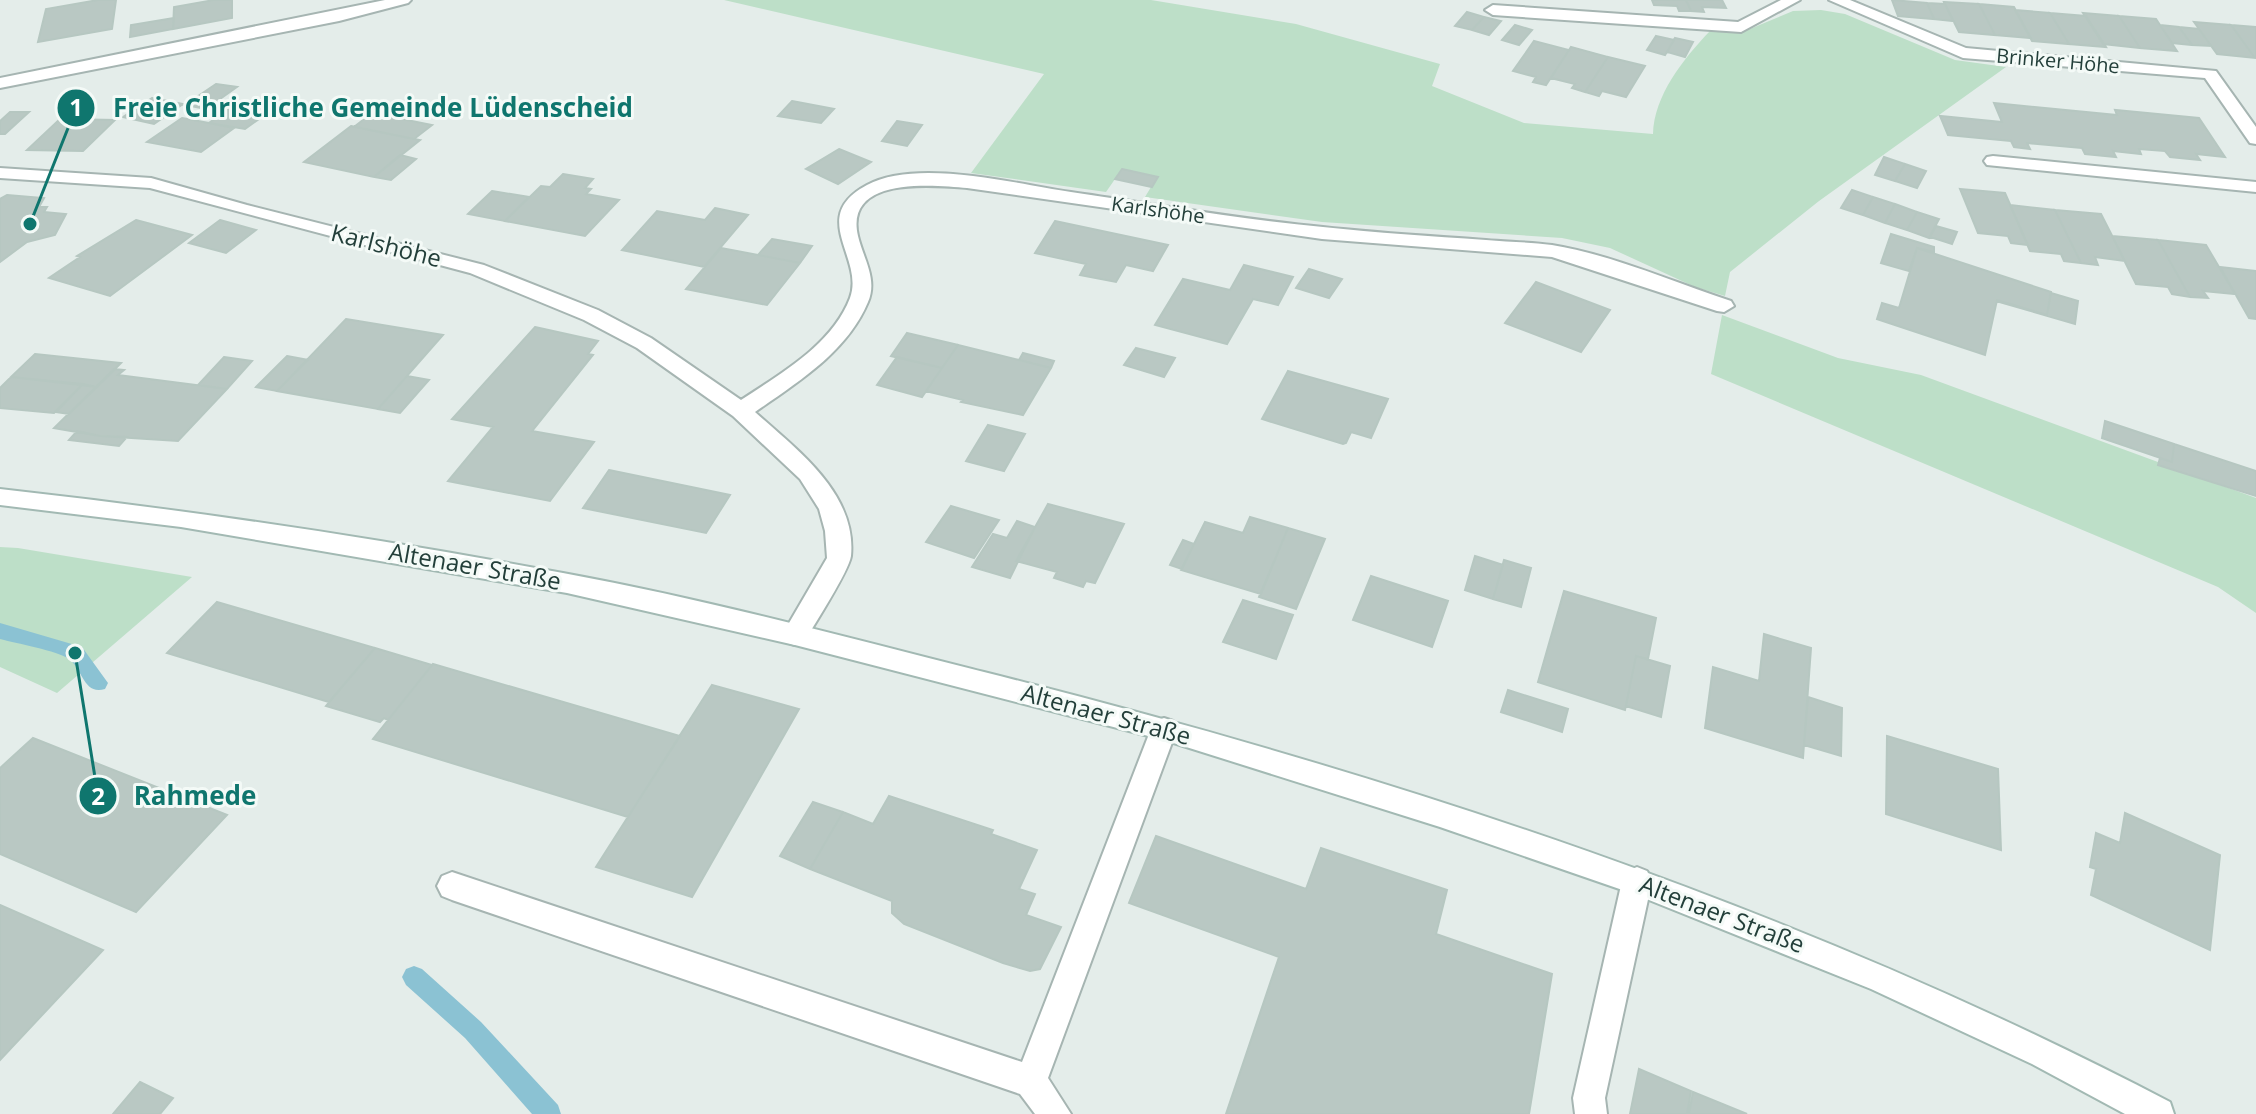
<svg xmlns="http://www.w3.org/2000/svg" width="2256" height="1114" viewBox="0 0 2256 1114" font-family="'Open Sans',sans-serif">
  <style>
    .green { fill: #bddfc8 }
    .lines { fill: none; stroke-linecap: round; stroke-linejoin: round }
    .stream { fill: #8bc2d3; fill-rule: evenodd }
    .building { fill: #b9c8c3; stroke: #b6c7c1; stroke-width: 2 }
    .lane-casing { stroke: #a6b5b2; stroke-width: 4 }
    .street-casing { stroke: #a6b5b2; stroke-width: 4 }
    .secondary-casing { stroke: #a2b9b3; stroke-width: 4 }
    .lane { fill: #fff; fill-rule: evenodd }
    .street { fill: #fff; fill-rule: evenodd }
    .secondary { fill: #fff; fill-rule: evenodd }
    .labels { text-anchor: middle; stroke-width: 6; stroke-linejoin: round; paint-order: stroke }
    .far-street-label { font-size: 20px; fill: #233f3a; stroke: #f4faf7 }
    .street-label { font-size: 24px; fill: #233f3a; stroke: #f4faf7 }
    .leader { fill: none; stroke: #0f766e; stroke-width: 3 }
    .callout-dot { fill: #0f766e; stroke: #f4faf7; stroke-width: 3 }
    .mark-label { font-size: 24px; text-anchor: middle; font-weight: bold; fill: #fff }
    .callout-label { font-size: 26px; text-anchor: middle; font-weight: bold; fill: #0f766e; stroke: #f4faf7; stroke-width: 6; stroke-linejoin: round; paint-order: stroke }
  </style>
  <rect width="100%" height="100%" fill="#e4edea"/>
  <path class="green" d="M724,0h427l145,24 144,40 -8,22 92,37 129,11c1,-38 30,-75 57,-103h35l48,-20 28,-1 24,4 110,46 51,7 -187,134 -89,71 -5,24 -30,-9 -85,-39 -48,-10 -240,-16 -177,-25 12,-20 -35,-8 -16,23 -135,-19 73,-99z
    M1722,315l116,43 83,17 335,123v115l-38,-26 -507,-213z
    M0,547l18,1 174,29 -135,116 -57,-26z"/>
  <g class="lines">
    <path class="stream" d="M0,623l82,24 26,36 -3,6c-21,7 -23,-21 -36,-30 -11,-8 -54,-16 -69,-20z
      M414,966l8,3 59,53 77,83 3,9h-29l-67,-76 -59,-53 -4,-8 4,-8z"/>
  </g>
  <path class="building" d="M98,0h18l-4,29 -74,13 8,-33z
    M214,0h18v18l-59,11 1,-22z
    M1652,0h34l5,11h-12l-2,-5 -23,-1z
    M1686,0h36l4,8 -24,-1 2,5 -13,-1z
    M1892,0l35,3 7,16 -36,-3z
    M1944,2l35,2 16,31 -36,-3z
    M1927,3l18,1 8,17 -19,-2z
    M1979,4l35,3 17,31 -36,-3z
    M2015,10l35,3 19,31 -37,-3z
    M1467,12l17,5 -12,13 -17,-4z
    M2050,13l36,3 20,31 -37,-3z
    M2083,13l36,3 21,32 -37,-4z
    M2119,16l37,3 21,32 -37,-3z
    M1484,17l17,4 -12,14 -17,-5z
    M174,18l-1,11 -43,8 1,-12z
    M2194,22l37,3 24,33 -38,-4z
    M1515,25l17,5 -13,15 -17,-5z
    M2160,25l19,2 13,18 -20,-2z
    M2231,25l25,2v31h-1z
    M2179,27l20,2 12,17 -19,-1z
    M1656,36l18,4 -9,15 -18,-5z
    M1675,38l18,4 -8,15 -18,-5z
    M1534,41l35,9 -23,35 -13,-3 3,-5 -23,-6z
    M1571,47l37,10 -23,35 -13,-4 3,-4 -24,-6z
    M1608,57l37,9 -19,31 -24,-6 -3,5 -14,-4z
    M216,84l21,3 -31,22 -21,-4z
    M152,98l31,6 -29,20 -31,-7z
    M792,101l42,8 -13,14 -43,-7z
    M1994,103l123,12 -2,-5 84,8 26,39 -29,-3 4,6 -30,-3 -5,-6 -26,-2 2,5 -28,-3 3,6 -31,-3 -3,-6 -55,-5 3,6 -16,-2 -3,-6 -63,-6 -8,-19 62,6z
    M230,108l36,6 -21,15 -36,-6z
    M10,112h19l-24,22h-5v-13z
    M372,113l60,12 -18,14 -60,-12z
    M182,118l27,5 25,5 -33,24 -54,-10z
    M60,119l55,1 -32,31 -56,-1z
    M897,121l25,4 -15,21 -25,-5z
    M351,126l63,13 6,1 -46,37 -70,-15z
    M839,149l32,13 -33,22 -32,-15z
    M400,155l16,4 -25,21 -17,-3z
    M1884,157l21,7 -10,17 -20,-6z
    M1905,164l21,7 -9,17 -22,-7z
    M1122,169l36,8 -6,10 -37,-8z
    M563,174l30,5 -8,9 6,1 -5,5 33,6 -34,36 -80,-15 36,-35 9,1z
    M1960,189l45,4 23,52 -17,-2 -3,-7 -30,-3z
    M1852,190l21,7 -10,18 -22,-7z
    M492,191l37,6 -24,24 -37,-7z
    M7,195l37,3 -5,9h8l-3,5 22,2 -11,21 -28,7 -27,20v-63z
    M1873,197l22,7 -10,19 -22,-8z
    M1895,204l22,8 -10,18 -22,-7z
    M2010,205l45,5 26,53 -17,-2 -3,-7 -31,-3z
    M715,208l33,7 -44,52 -82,-17 35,-39 48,9z
    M2055,210l46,4 24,47 -30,-4 3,8 -17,-2z
    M1917,212l22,7 -10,19 -22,-8z
    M136,220l56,15 -82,61 -61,-18 31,-21 -3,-1z
    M220,220l36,10 -30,23 -37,-10z
    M1055,221l113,24 -15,26 -27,-6 -10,17 -36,-7 6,-11 -51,-11z
    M1936,226l21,6 -5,12 -22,-7z
    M1891,234l43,13v5l-17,-4 -8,23 -28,-8z
    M2112,236l46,4 32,57 -18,-3 -4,-7 -32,-3z
    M772,239l40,7 -12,17 -42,-8z
    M2158,240l48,5 29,49 -32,-3 5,7 -18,-1z
    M721,248l37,7 42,8 -33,42 -81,-16z
    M1917,248l134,44 -4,23 -50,-15 -12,55 -108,-36 5,-16 17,5z
    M1244,265l49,12 -15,28 -25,-6 -26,45 -72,-19 28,-46 47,11z
    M2220,267l36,4v48l-7,-1z
    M1309,269l33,10 -13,19 -33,-10z
    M1536,282l74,28 -29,42 -76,-29z
    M2051,293l27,8 -3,23 -79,-23 51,14z
    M346,319l97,16 -65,74 -101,-18z
    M535,327l63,14 -10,13 5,1 -61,76 62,11 -44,59 -102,-20 45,-54 -41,-8z
    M907,333l51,12 -16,23 -51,-12z
    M958,345l61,15 32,8 -28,47 -62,-13 2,-2 -37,-9z
    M1136,348l39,10 -11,19 -40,-12z
    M1023,353l31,8 -3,7 -32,-8z
    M35,354l86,9 -24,24 -86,-10z
    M287,356l21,4 -31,31 -21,-4z
    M224,357l28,4 -25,28 -29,-4z
    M897,357l45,11 -20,29 -45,-12z
    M114,369l10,1 -6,5 109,14 -49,52 -78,-5 -46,-8z
    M1288,371l100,28 -17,39 -20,-6 -5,11 -3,1 -81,-25z
    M407,376l22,4 -29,33 -22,-4z
    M11,377l72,7 -29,29 -54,-5v-20z
    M83,384l14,3 -28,27 -13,-2z
    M2105,421l69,23 -2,18 -70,-24z
    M988,425l37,9 -21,37 -38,-10z
    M77,431l23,5 27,1 -8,9 -50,-6z
    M2174,444l82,27v25l-98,-31 2,-7 12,4z
    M609,470l121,25 -24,38 -123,-25z
    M1048,504l76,20 -29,59 -9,-2 -3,6 -29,-9 3,-6 -41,-11z
    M951,506l48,14 -25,38 -48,-16z
    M1250,517l38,11 -27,66 -80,-24 24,-48 38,11z
    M1017,521l18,6 -25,51 -38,-11 21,-33 14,4z
    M1288,528l37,11 -29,70 -37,-12z
    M1183,540l11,4 -12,25 -12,-4z
    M1475,556l28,9 -10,34 -28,-9z
    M1504,560l27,8 -10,39 -28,-8z
    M1371,576l77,25 -16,46 -79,-27z
    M1564,591l92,27 -8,41 -12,-3 -11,54 -87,-28z
    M1243,600l50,15 -17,44 -53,-17z
    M217,602l158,46 -46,54 -162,-49z
    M1764,634l47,14 -8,110 -98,-30 8,-61 46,14z
    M375,648l57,17 -44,55 -4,-2 -4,4 -54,-16z
    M1636,656l34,10 -9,51 -35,-11z
    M433,664l247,72 -52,81 -255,-78z
    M712,685l87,24 -107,188 -96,-30z
    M1508,690l60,19 -6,23 -61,-20z
    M1808,697l34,11 -1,48 -37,-11z
    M1887,736l111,33 3,81 -115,-36z
    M33,738l194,77 -91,97 -136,-58v-86z
    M889,796l104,34 -2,4 46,16 -18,39 16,5 -9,21 35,12 -21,42 -10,2 -27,-8 -99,-39 -12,-11v-12l-82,-32 33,-57 30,12z
    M813,802l30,10 -33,57 -30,-13z
    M2125,813l95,42 -10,95 -119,-55 5,-26 -6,-2 6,-34 24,10z
    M1156,836l150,53 15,-41 126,42 -11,44 116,40 -23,140h-303l53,-157 -150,-54z
    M0,905l103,45 -103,110z
    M1639,1069l52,22 -4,23h-57z
    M140,1082l33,16 -13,16h-47z
    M1693,1092l54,22h-58z"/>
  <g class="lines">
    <defs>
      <path id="lane" d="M1164,718l9,3 4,8 -129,349 23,36h-36l-15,-20 -568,-194 -10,-4 -5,-10 5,-10 10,-4 570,190 129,-333 4,-8z
        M1637,867l10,4 5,10 -47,217 2,16h-32l-2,-16 49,-217 5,-10z"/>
      <path id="street" d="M385,0h26l-3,3 -69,18 -339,67v-10z
        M1781,0h19l-59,32 -248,-17 -8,-5 8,-5 245,17z
        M1829,0h21l116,48 250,23 40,56v17l-6,-1 -45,-65 -242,-20z
        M1993,156l263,26v10l-269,-27 -3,-4 3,-4z
        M0,168l151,10 96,27 237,60 114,45 53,28 90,62c39,-26 91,-55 109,-102 15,-40 -43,-81 17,-113 50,-27 149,-1 204,7 83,12 167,27 252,35 54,6 108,9 163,13 22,2 44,2 66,5 61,10 121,37 179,56l3,5 -10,6 -7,-1 -165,-54 -230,-18 -355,-51c-34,-3 -123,-12 -109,48 5,22 20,43 10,66 -21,50 -70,80 -113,110 41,37 102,81 96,144 -2,15 -37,69 -47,86l-9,3 -9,-3 -4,-7 45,-77 -2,-27 -6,-22 -19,-30 -67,-63 -96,-68 -53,-28 -114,-47 -320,-85 -150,-10z"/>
      <path id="secondary" d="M0,489c189,21 376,49 563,84 142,26 282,64 421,99 409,103 811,234 1186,430l4,12h-49l-93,-50 -161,-75 -237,-95 -194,-67 -276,-87 -369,-95 -228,-52 -386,-66 -181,-22z"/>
    </defs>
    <use href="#lane" class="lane-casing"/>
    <use href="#street" class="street-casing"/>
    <use href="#secondary" class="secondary-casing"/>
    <use href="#lane" class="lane"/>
    <use href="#street" class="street"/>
    <use href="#secondary" class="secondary"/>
  </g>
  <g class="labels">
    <g class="far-street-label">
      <text transform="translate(2058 61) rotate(5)" y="7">Brinker Höhe</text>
      <text transform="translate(1158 210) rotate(8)" y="7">Karlshöhe</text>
    </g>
    <g class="street-label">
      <text transform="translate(386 246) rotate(14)" y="8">Karlshöhe</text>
      <text transform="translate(475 567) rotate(10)" y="8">Altenaer Straße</text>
      <text transform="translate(1106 715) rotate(15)" y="8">Altenaer Straße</text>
      <text transform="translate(1722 915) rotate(21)" y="8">Altenaer Straße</text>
    </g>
  </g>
  <path class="leader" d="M30 224L76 108M75 653L98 796"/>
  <g class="callout-dot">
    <circle cx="30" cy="224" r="8"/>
    <circle cx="75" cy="653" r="8"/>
    <circle cx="76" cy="108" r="20"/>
    <circle cx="98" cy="796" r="20"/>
  </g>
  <g class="mark-label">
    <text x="76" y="116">1</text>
    <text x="98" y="805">2</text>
  </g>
  <g class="callout-label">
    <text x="373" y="117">Freie Christliche Gemeinde Lüdenscheid</text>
    <text x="195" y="805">Rahmede</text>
  </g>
</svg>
